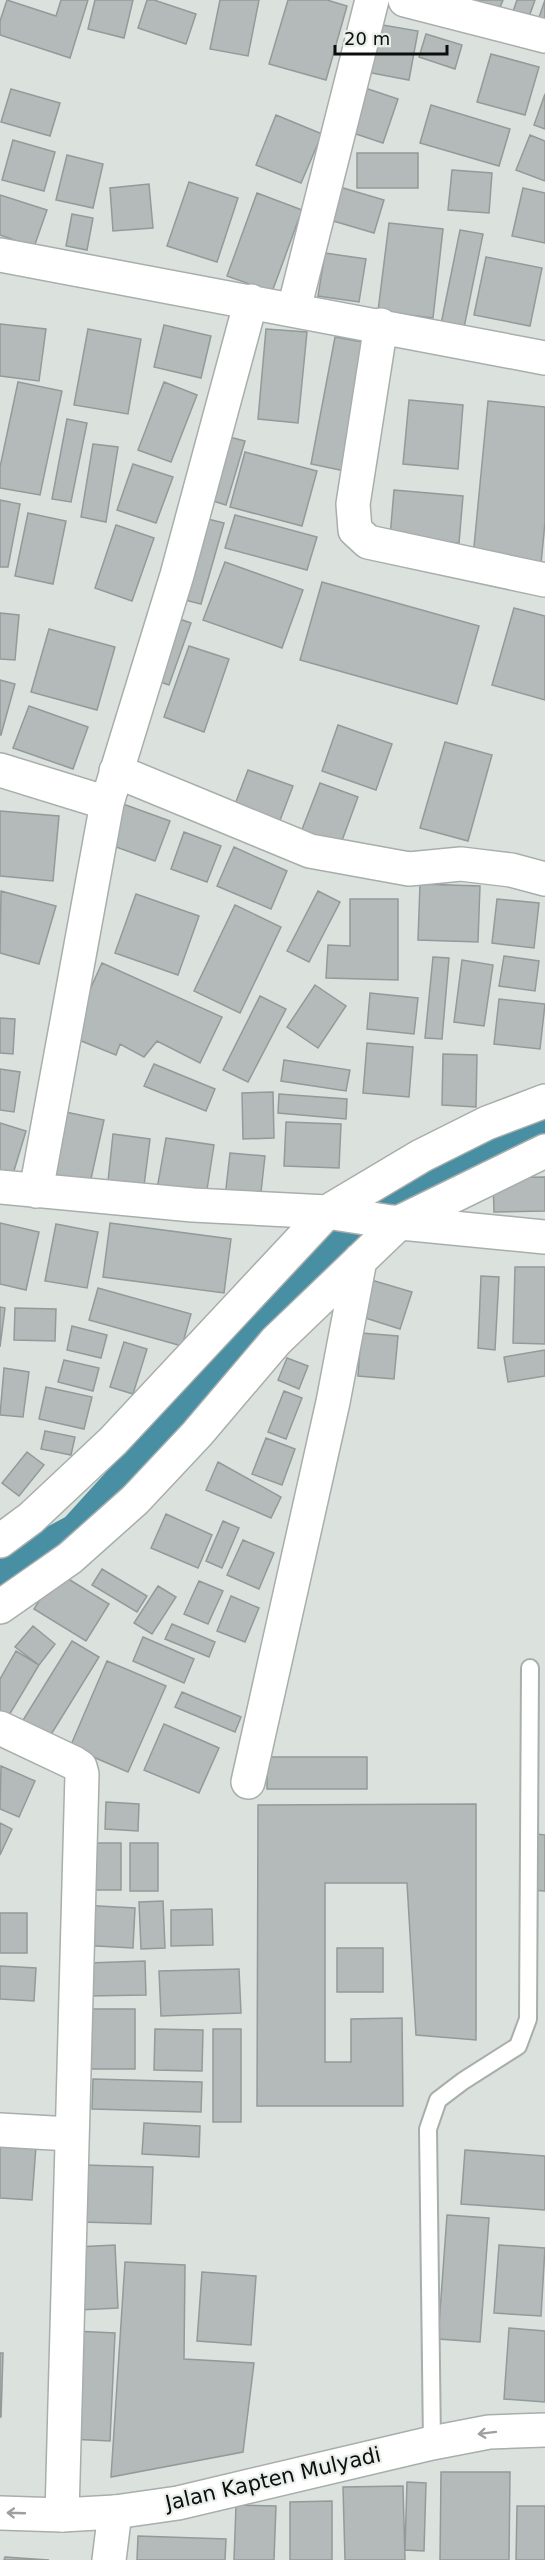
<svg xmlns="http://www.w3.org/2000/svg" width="545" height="2560" viewBox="0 0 545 2560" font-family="'DejaVu Sans',sans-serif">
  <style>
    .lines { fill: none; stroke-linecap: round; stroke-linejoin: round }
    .canal { stroke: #488fa4; stroke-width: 39 }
    .building { fill: #b3bab9; stroke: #939a9a; stroke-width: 1.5 }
    .lane-casing { stroke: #a8aeab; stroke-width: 20 }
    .street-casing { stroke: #a8aeab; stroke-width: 36 }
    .secondary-casing { stroke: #a8aeab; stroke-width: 36 }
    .lane { stroke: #fff; stroke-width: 16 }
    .street { stroke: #fff; stroke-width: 33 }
    .secondary { stroke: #fff; stroke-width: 33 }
    .oneway { stroke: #9e9f9e }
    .labels { text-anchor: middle; stroke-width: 4.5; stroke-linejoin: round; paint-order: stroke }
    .street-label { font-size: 21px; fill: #0c0e0d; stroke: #e8eeea }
  </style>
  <rect width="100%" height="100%" fill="#dbe1dd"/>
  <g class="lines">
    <path class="canal" d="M0,1574l77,-41 290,-319 167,-98 11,-3"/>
  </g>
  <path class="building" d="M7,0l49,16 5,-16h27l-18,58 -70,-23v-14z
    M95,0h38l-9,38 -36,-9z
    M147,0h7l42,14 -10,30 -48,-16z
    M220,0h39l-11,56 -38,-7z
    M288,0h39l20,6 -21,74 -57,-16z
    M462,0h41l-8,20z
    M517,0h18l-10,28 -16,-5z
    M545,0v33l-10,-4z
    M371,23l47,8 -9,49 -48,-9z
    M426,34l36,11 -7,24 -36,-12z
    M491,54l48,13 -14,48 -48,-13z
    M359,86l39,13 -15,44 -39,-13z
    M11,89l49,14 -10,33 -49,-14z
    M545,94v35l-11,-4z
    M431,105l79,24 -11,37 -79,-23z
    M276,115l46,19 -21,49 -45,-18z
    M530,135l15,6v40l-29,-11z
    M13,140l42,12 -11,39 -42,-11z
    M357,153h61v35h-61z
    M67,155l36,9 -10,44 -37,-8z
    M452,170l40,3 -3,40 -41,-3z
    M189,182l49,16 -21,64 -50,-16z
    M149,184l4,44 -40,3 -3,-43z
    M333,185l51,15 -10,33 -51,-15z
    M523,188l22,5v50l-33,-7z
    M257,193l45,17 -30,82 -45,-16z
    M0,195l47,15 -13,37 -34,-12z
    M72,214l21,4 -6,32 -21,-4z
    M389,223l54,6 -10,89 -55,-7z
    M460,230l23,4 -20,99 -23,-4z
    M325,253l41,6 -7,43 -41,-6z
    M486,257l56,11 -12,58 -56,-11z
    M0,324l46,5 -7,52 -39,-5z
    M164,325l47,11 -10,42 -47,-11z
    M88,329l53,10 -13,75 -54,-9z
    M266,329l41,3 -9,91 -40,-4z
    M335,337l33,6 -23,128 -34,-7z
    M18,382l44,9 -22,104 -40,-7v-21z
    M164,382l33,13 -26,67 -33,-12z
    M409,400l54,5 -5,64 -55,-5z
    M488,401l57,6v115l-4,42 -68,-7z
    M67,419l20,4 -16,79 -19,-3z
    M218,434l27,7 -19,64 -26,-8z
    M93,444l25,3 -12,75 -25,-5z
    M245,452l72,19 -15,55 -72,-19z
    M133,464l40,13 -17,46 -39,-13z
    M394,490l69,6 -4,47 -69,-6z
    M0,500l20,4 -12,63h-8z
    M28,513l38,8 -13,63 -38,-8z
    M235,515l82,22 -10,33 -82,-22z
    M200,517l24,6 -23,81 -24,-6z
    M116,525l38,13 -22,63 -37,-13z
    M225,562l78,28 -21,58 -79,-28z
    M322,582l157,44 -22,78 -157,-44z
    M514,608l31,8v84l-53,-15z
    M0,613l19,2 -4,45 -15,-1z
    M174,617l17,6 -22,62 -17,-6z
    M49,629l66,18 -18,63 -66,-18z
    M189,646l40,13 -25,73 -40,-15z
    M0,680l15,4 -14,51h-1z
    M29,706l59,21 -15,42 -60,-21z
    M338,725l54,19 -16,46 -54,-19z
    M445,742l47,13 -24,86 -48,-13z
    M248,770l45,16 -14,37 -45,-16z
    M320,783l38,14 -18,49 -39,-14z
    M123,804l47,17 -15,40 -47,-17z
    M0,811l59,5 -6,65 -53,-5z
    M184,832l37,14 -14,36 -36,-13z
    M234,847l53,24 -16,38 -54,-23z
    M420,884l60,2 -2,56 -60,-2z
    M1,891l55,15 -17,58 -39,-11z
    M318,891l22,11 -31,60 -22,-11z
    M136,894l63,22 -21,59 -63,-22z
    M350,899h48v81l-72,-2 2,-33 22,1z
    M497,899l42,4 -5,45 -42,-5z
    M235,905l46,22 -41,86 -46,-22z
    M504,956l35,5 -4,30 -36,-5z
    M433,957l16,1 -7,81 -17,-1z
    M462,960l31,5 -9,61 -30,-4z
    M102,963l120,54 -22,46 -43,-22 -13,16 -24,-13 -4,11 -47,-19z
    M315,985l31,21 -28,42 -31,-21z
    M370,993l48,5 -4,36 -47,-5z
    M260,996l26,13 -38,73 -25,-12z
    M499,999l46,5 -5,45 -46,-5z
    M0,1018l15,1 -2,35 -13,-1z
    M367,1043l46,4 -4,50 -46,-4z
    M443,1054l34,1 -1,52 -34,-2z
    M284,1060l66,10 -4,21 -65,-10z
    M154,1064l61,25 -9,22 -62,-25z
    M0,1069l20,3 -6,40 -14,-2z
    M273,1092l1,46 -31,1 -1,-46z
    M279,1094l68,5 -1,20 -68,-6z
    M61,1111l43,9 -14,63 -43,-9z
    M286,1122l55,2 -2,44 -55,-2z
    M0,1123l26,8 -16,53 -10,-3z
    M113,1134l37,5 -6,47 -36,-5z
    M166,1138l48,7 -8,51 -49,-7z
    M230,1153l35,3 -5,45 -35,-4z
    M545,1177v34l-51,1 -1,-34z
    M0,1223l39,9 -13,58 -26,-6z
    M110,1223l121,16 -7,54 -121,-16z
    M56,1224l42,8 -11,56 -42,-7z
    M515,1267h30v77l-32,-1z
    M481,1276l18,1 -4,73 -17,-2z
    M368,1279l44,13 -12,37 -44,-14z
    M98,1288l93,26 -9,32 -93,-26z
    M0,1307l5,1 -5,39z
    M15,1308l41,1 -1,32 -41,-1z
    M72,1326l35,9 -6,23 -34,-8z
    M361,1333l37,3 -4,43 -36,-3z
    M124,1342l23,7 -14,45 -23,-7z
    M545,1350v26l-37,6 -4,-25z
    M287,1358l21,8 -9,23 -21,-9z
    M64,1360l35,8 -6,23 -35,-9z
    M4,1368l25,4 -6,45 -23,-2z
    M46,1387l46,10 -8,32 -45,-10z
    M284,1391l18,7 -16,41 -18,-7z
    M45,1431l30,6 -4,18 -30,-6z
    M266,1438l29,11 -13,36 -30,-11z
    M27,1452l17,13 -25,31 -17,-13z
    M218,1462l63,35 -10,21 -65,-28z
    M166,1514l46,21 -14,33 -47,-20z
    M223,1521l16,7 -17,40 -16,-7z
    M243,1540l31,13 -15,36 -32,-14z
    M102,1569l45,27 -10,16 -45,-27z
    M57,1572l52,32 -23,37 -52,-32z
    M199,1581l24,10 -15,33 -24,-10z
    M158,1586l18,11 -24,37 -18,-11z
    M231,1596l28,12 -14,34 -28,-11z
    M172,1624l43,18 -6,15 -44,-18z
    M33,1626l22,18 -16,21 -24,-18z
    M143,1637l51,22 -10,24 -51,-22z
    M72,1641l27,16 -52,84 -27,-16z
    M16,1651l23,14 -31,52 -8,-5v-33z
    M107,1661l59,25 -38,86 -58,-25z
    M182,1692l59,25 -6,15 -60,-25z
    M164,1724l55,24 -20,45 -55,-23z
    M267,1757h100v32h-100z
    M1,1766l34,15 -16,36 -19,-8z
    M106,1802l33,2 -1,27 -33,-2z
    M476,1804v236l-60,-5 -9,-152h-82v179h26v-43l51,-1 1,88h-146l1,-301z
    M0,1823l12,6 -12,26z
    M536,1834l9,1v56l-13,-1z
    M85,1843h36v47h-36z
    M130,1843h28v48h-28z
    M163,1901l2,47 -24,1 -2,-47z
    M80,1905l55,3 -2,40 -55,-3z
    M212,1909l1,36 -42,1v-36z
    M0,1913h27v40h-27z
    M337,1948h46v44h-46z
    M145,1961l1,34 -58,1v-33z
    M0,1966l36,2 -2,33 -34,-2z
    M239,1969l2,44 -80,3 -2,-45z
    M80,2009h55v60h-55z
    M155,2029l48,1 -1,41 -48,-1z
    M213,2029h28v93h-28z
    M93,2079l109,3 -1,30 -109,-3z
    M144,2123l56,3 -1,31 -57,-3z
    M0,2143l36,3 -4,54 -32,-2z
    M465,2150l80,6v54l-84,-6z
    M83,2165l70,2 -2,57 -70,-2z
    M447,2215l42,3 -9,124 -42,-3z
    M115,2245l3,63 -39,2 -3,-63z
    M499,2245l46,3 -4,68 -47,-3z
    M125,2262l60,3 -1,94 70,4 -11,89 -132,25z
    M202,2272l54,4 -5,69 -54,-4z
    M509,2328l36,3v71l-41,-3z
    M74,2331l41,2 -5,108 -41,-2z
    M0,2353h3l-2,64h-1z
    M441,2472h69l-1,88h-69z
    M407,2482l19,1 -2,68 -19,-1z
    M403,2486l2,74h-60l-2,-73z
    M332,2501v59h-42v-58z
    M236,2505l40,1 -2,54h-40z
    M517,2506h28v54h-29z
    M138,2536l88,3 -1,21h-88z
    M5,2557l44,3h-45z"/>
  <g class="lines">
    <defs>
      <path id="lane" d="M432,2443l-4,-314 10,-29 25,-19 55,-35 10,-27 2,-351"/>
      <path id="street" d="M405,0l140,36
        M0,255l545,103
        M294,309l78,-309
        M381,325l-28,179 2,26 13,12 177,38
        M0,770l107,33
        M116,771l194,80 99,18 52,-5 50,6 34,9
        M0,1187l193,18 134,7 64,10 154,15
        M36,1191l71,-388 70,-228 74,-274
        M0,1541l31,-23 82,-77 214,-229 94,-56 66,-33 58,-22
        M0,1607l70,-49 65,-58 62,-66 79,-93 124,-119 145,-71
        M0,1728l74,35 6,4 2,7 -20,741
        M248,1782l85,-380 27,-142
        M0,2130l70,4
        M109,2560l6,-48"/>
      <path id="secondary" d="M0,2513l62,2 53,-3 63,-9 254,-60 57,-11 56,-2"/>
    </defs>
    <use href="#lane" class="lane-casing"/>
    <use href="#street" class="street-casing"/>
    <use href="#secondary" class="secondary-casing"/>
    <use href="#lane" class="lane"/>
    <use href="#street" class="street"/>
    <use href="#secondary" class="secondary"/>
  </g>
  <defs><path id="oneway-shaft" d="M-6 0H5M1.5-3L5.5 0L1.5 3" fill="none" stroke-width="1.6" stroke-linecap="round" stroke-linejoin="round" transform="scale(1.5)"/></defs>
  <g class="oneway">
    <use href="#oneway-shaft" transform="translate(487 2433) rotate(173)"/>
    <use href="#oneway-shaft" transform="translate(16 2513) rotate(-178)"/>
  </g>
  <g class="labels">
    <g class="street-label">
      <text transform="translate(273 2479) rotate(-13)" y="7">Jalan Kapten Mulyadi</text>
    </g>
  </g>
  <path d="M335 45v9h112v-9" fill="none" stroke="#0c0e0d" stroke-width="3"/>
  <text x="344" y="45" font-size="18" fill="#0c0e0d" stroke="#e8eeea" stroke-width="4.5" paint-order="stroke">20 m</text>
</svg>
